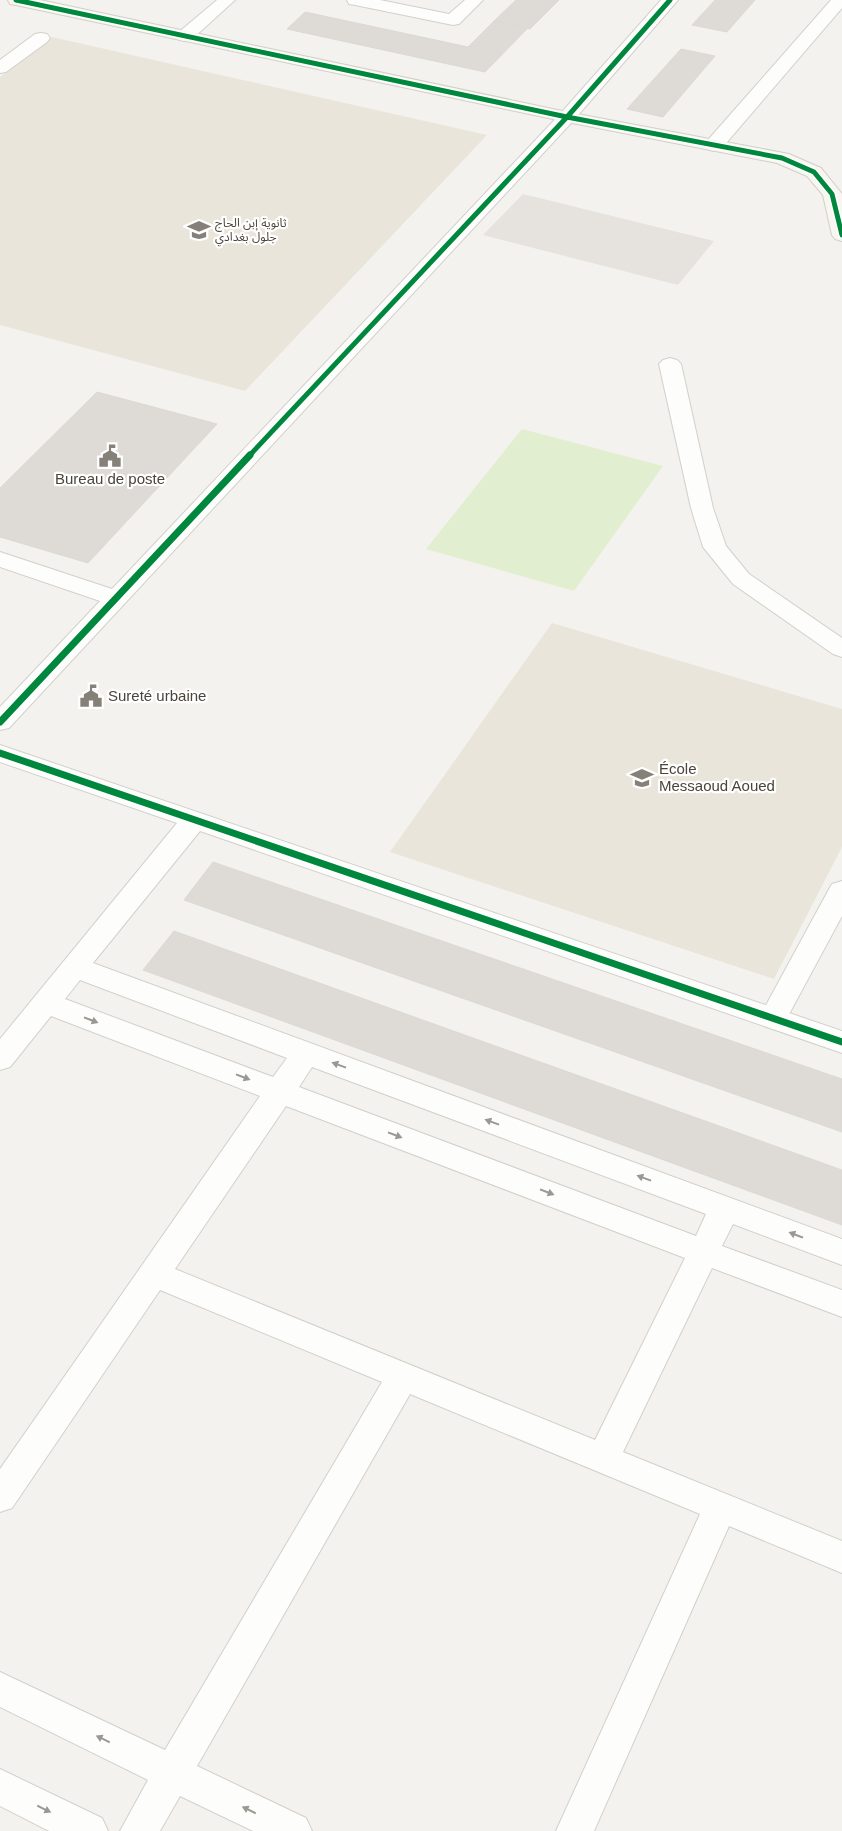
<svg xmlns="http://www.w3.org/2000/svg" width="842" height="1831" viewBox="0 0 842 1831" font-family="Arial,'Noto Sans Arabic',sans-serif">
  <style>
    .education { fill: #eae5da }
    .green { fill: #e1eecf }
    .parking { fill: #e6e3df }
    .building { fill: #dedbd6; stroke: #dcd9d4 }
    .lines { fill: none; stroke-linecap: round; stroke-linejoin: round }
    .lane-casing { stroke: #d2d0cb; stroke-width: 2 }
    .street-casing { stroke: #d2d0cb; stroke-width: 2 }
    .secondary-casing { stroke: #d3cfc5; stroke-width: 2 }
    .lane { fill: #fdfdfc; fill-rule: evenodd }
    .street { fill: #fdfdfc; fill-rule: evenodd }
    .secondary { fill: #f7f6f1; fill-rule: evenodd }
    .cycleway-far1-casing { stroke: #fff; stroke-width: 8 }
    .cycleway-casing { stroke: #fff; stroke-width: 10 }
    .cycleway-far1 { stroke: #00873e; stroke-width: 5 }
    .cycleway { stroke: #00873e; stroke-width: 7 }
    .oneway { fill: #9b9791 }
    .labels { text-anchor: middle; stroke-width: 4.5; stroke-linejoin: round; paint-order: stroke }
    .far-poi-label { font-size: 12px; fill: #4b4439; stroke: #fff; text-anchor: start }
    .poi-label { font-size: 15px; fill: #4b4439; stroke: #fff; text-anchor: start }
  </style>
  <rect width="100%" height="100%" fill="#f4f2ee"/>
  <path class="education" d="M52,37l435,98 -242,256 -245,-66v-248z
    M552,623l290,86v138l-68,132 -384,-127z"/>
  <path class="green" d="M522,429l141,37 -89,125 -148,-42z"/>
  <path class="parking" d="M523,194l191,47 -36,44 -195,-50z"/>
  <path class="building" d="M516,0h43l-29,29 -36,-8z
    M715,0h40l-28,32 -35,-7z
    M305,12l163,35 26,-26 34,7 -43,44 -198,-43z
    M681,49l34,7 -52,61 -36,-8z
    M97,392l120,32 -129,139 -88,-26v-49z
    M213,862l629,217v53l-658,-232z
    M174,931l668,239v55l-699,-255z"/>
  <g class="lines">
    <defs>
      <path id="lane" d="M217,0h18l-44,40 -6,1 -6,-1 -3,-4 3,-4z
        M670,358l7,2 4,4 32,144 13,38 23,28 93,64v19l-9,-3 -100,-70 -30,-37 -12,-39 -32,-144 4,-4z
        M842,881v35l-55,102 -4,7 -10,4 -10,-4 -4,-7 69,-127 4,-7z"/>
      <path id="street" d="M347,0h33l69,14 16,-14h18l-24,24 -6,1 -98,-20 -6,-1z
        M661,0h17l-105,121 -564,607 -9,2v-23l100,-106 -100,-34v-15l112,37 449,-476z
        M831,0h11v8l-121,141 -7,2 -7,-2 -2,-4 2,-4z
        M41,33l6,1 3,4 -3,4 -41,30 -6,1v-13l35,-26z
        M0,745l842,286v22l-642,-222 -107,132 749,276v26l-109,-41 -11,22 120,44v27l-130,-49 -89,184 219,89v32l-113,-47 -135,305h-38l144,-317 -290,-120 -213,372 109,52 6,13h-59l-73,-35 -20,35h-40l28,-51 -148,-73v-35l165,78 217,-368 -222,-92 -148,218 -12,4v-43l260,-373 -209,-80 -41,51 -10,3v-31l177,-216 -177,-61zM80,980l207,78 -14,19 -208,-78zM312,1067l394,147 -10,22 -397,-149zM286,1106l399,152 -90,182 -420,-171z
        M0,1769l102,49 6,13h-59l-49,-25z"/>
      <path id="secondary" d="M8,0h32l527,112 222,42 32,14 21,26v47l-7,-2 -3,-4 -9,-40 -16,-19 -30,-13 -210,-41 -551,-117 -6,-1z"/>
    </defs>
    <use href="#lane" class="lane-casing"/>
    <use href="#street" class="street-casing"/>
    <use href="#secondary" class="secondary-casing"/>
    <use href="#lane" class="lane"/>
    <use href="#street" class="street"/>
    <use href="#secondary" class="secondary"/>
    <defs>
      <path id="cycleway-far1" d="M16,0l551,117 215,41 32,14 18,22 10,41
        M249,456l318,-339 103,-117"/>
      <path id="cycleway" d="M0,722l250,-267
        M0,753l842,289"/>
    </defs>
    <use href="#cycleway-far1" class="cycleway-far1-casing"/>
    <use href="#cycleway" class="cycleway-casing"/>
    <use href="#cycleway-far1" class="cycleway-far1"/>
    <use href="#cycleway" class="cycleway"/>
  </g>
  <defs><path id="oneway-solid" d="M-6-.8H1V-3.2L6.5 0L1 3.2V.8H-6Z" transform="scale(1.25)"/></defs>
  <g class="oneway">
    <use href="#oneway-solid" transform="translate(91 1020) rotate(21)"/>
    <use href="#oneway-solid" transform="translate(339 1065) rotate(-160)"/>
    <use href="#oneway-solid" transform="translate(243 1077) rotate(21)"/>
    <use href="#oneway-solid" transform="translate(492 1122) rotate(-160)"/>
    <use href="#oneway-solid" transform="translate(395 1135) rotate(21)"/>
    <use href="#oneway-solid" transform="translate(644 1178) rotate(-160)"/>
    <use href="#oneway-solid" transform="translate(547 1192) rotate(21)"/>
    <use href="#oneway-solid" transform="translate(796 1235) rotate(-159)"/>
    <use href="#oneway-solid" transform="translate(103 1739) rotate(-154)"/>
    <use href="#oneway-solid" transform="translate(44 1809) rotate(26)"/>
    <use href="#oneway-solid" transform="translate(249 1810) rotate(-154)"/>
  </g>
  <defs>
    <symbol id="school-bare" viewBox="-9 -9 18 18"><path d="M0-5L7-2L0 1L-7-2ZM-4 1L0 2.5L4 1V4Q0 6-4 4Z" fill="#868178" stroke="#fff" stroke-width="2.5" paint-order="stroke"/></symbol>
    <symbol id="civic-bare" viewBox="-9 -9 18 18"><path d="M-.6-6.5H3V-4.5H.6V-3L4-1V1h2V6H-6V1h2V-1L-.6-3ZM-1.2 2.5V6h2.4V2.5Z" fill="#868178" stroke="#fff" stroke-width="2.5" paint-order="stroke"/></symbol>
  </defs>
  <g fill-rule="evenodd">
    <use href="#school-bare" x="183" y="214" width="32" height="32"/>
    <use href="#civic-bare" x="94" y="440" width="32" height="32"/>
    <use href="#civic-bare" x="75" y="680" width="32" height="32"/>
    <use href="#school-bare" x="626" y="762" width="32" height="32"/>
  </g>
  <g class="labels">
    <g class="far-poi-label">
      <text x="215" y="227">ثانوية إبن الحاج<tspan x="215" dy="14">جلول بغدادي</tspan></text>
    </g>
    <g class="poi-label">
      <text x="110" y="484" text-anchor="middle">Bureau de poste</text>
      <text x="108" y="701">Sureté urbaine</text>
      <text x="659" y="774">École<tspan x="659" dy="17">Messaoud Aoued</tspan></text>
    </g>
  </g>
</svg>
